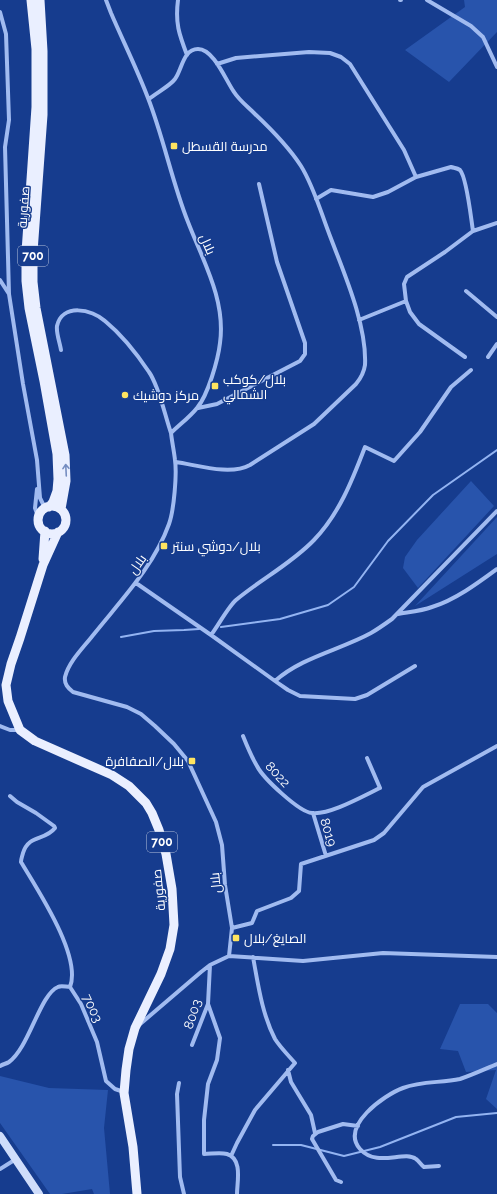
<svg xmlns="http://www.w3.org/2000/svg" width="497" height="1194" viewBox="0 0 497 1194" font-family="Raleway,Cairo,sans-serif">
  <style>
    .green { fill: #2854ac }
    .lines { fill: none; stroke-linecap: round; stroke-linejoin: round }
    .stream { stroke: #93b4f2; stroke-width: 2 }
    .street { stroke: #a1bbf0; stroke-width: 4 }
    .secondary { stroke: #cfddfb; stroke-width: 8 }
    .primary { stroke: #eaefff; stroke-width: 9 }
    .oneway { stroke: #758dc1 }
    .poi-dot { fill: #ffe460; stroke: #163c8e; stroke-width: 1.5 }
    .labels { text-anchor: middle; stroke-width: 3; stroke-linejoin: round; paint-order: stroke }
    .shield { fill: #163c8e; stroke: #b9c4dd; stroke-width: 1 }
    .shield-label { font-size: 12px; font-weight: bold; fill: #fff }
    .poi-label { font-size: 13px; fill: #fff; stroke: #163c8e; text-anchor: start }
    .street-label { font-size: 13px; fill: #fff; stroke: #163c8e }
  </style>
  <rect width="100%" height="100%" fill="#163c8e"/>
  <path class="green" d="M464,0h33v32l-48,50 -44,-32 60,-43z
    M471,481l23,25 -76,82 -15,-20 2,-11 12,-17z
    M497,517v37l-82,52z
    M460,1004h28l9,9v96l-11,-10 10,-29 -30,2 -8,-21 -18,-2z
    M0,1076l49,12 59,2 -4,38 6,66h-16l-2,-5 -30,5h-12l-50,-71z"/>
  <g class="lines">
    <path class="stream" d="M221,627l59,-8 48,-14 26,-18 34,-46 45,-46 64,-45
      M121,637l33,-6 30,-1 15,-1
      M273,1145h28l43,11 36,-9 76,-30 41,-4"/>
    <path class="street" d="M106,0l5,13c12,28 26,56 37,85 16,41 24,84 40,124 15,39 38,78 32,121 -2,17 -12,52 -23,65 -7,9 -18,17 -26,25 1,9 3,18 4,27 2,14 -1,50 -6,64 -15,42 -47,75 -75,110 -10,13 -25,27 -29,43 -1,7 3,11 8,15l54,15 14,7 14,12 19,18 14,17 28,61 6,23 3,40 7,43 -3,28 -19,9 -9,7 -62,53
      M178,0c-3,23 1,34 9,55
      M400,0h1
      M427,0l44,26 12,11 14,30
      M0,12l6,22 3,86 -4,27 4,147
      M217,64l19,-6 73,-6 21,1 11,4 9,7 54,86 12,27
      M149,99c7,-6 21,-13 26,-20 7,-9 8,-30 23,-30 16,0 28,32 36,43 5,8 14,15 21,22 17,16 33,32 46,52 13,21 20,47 29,70 14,37 37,89 35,129 -1,7 -4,13 -9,19l-42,40 -64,41c-20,11 -53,0 -74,-3
      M316,199l15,-9 42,7 15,-5 28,-15 35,-10c3,1 6,1 9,3 7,8 11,49 13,61
      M0,280l9,14 14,90 14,76 3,38 5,10
      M466,291l31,26
      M406,301l4,11 9,12 46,33
      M359,320l47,-19 -2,-17 3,-7 38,-25 28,-21 24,-8
      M61,350c-1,-7 -5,-17 -4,-24 5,-23 35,-17 48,-5 17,14 32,33 44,51 10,14 16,44 22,61
      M488,357l9,-13
      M198,408l19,-4 83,-43 5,-7v-11l-28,-81 -18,-78
      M37,489l-2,19 4,11
      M136,583l75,52 64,46 13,9 12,6 55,3 12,-4 48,-29
      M398,614c11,-2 23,-3 34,-7 23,-7 46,-24 65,-38
      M211,635c7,-9 17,-28 25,-35 25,-21 55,-36 78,-60 25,-26 38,-59 51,-93l29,14 26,-29 31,-45 20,-17
      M275,681c27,-24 65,-31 96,-48 7,-4 14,-9 21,-14l105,-108
      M0,726l10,4h9
      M243,736c4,10 8,20 14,30 6,12 42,46 55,47 18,2 51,-17 68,-25l-13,-30
      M10,796l7,6 19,11 18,13 1,2c-10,13 -26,6 -32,25 -1,4 -2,6 -2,9 16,27 61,94 49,125
      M313,813l13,43
      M232,928l20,-5 5,-12 34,-13 8,-7 2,-27 73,-24 10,-7 39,-46 74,-41
      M229,956l74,5 80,-8 114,4
      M208,1004l12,34 -3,22 -9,24 -4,36v34c7,0 16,-2 23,0 16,5 10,28 10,40
      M192,1045l16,-41 2,-39
      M0,1066c3,-2 6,-2 9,-4 20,-14 31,-68 49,-75 3,-2 8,0 12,0l11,17 16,38 9,39 9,8 9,3
      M288,1070l3,12 20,33 4,18
      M179,1083l-2,11 3,83 4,17
      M231,1156l6,-13 18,-33 40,-47c-7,-8 -15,-16 -20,-24 -13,-25 -17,-55 -22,-82
      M439,1166l-15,1c-3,-2 -5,-6 -8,-8 -12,-9 -39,9 -56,-10 -20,-23 24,-54 43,-61 18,-7 38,-5 57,-9 12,-4 25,-10 37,-15
      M0,1169l16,-10
      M341,1182l-5,-2 -24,-41 1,-3 5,-4 25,-8 15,2"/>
    <path class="secondary" d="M0,1136l39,58"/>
    <path class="primary" d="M31,0l5,49v58l-10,145v29l3,27 15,73 13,73 1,25 -1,12 -4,11 -4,5
      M40,0l3,51v64l-10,137v30l3,26 29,147 1,26 -5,28
      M38 520a14 14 0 1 1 28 0a14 14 0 1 1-28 0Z
      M58,532l-15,33 -23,73 -9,26 -5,21 2,16 12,29 15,11 77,34 17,11 17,17 6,10 7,17 7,24 6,35 2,36 -4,24 -9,25 -26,54 -6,21 -3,21 -2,23 9,54 4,47
      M43,559l2,-28"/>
  </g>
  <defs><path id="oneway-shaft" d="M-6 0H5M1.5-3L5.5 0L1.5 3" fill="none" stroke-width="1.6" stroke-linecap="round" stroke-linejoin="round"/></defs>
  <use class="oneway" href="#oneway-shaft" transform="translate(66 470) rotate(-93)"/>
  <g class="poi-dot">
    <rect x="170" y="142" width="8" height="8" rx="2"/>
    <rect x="211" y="382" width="8" height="8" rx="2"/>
    <circle cx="125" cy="395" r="4"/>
    <rect x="160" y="542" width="8" height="8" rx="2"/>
    <rect x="188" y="757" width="8" height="8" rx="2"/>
    <rect x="232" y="934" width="8" height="8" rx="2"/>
  </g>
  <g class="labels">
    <g class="shield">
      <rect x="18" y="246" width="30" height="20" rx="3"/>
      <rect x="147" y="832" width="30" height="20" rx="3"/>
    </g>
    <g class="shield-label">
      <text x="33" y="260">700</text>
      <text x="162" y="846">700</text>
    </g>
    <g class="poi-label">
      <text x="182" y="151">مدرسة القسطل</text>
      <text x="223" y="384">بلال/كوكب<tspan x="223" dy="15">الشمالي</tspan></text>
      <text x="133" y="400">مركز دوشيك</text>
      <text x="172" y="551">بلال/دوشي سنتر</text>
      <text x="184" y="766" text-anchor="end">بلال/الصفافرة</text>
      <text x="244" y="943">الصايغ/بلال</text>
    </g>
    <g class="street-label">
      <text transform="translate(23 207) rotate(-86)" y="5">صفورية</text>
      <text transform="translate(208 244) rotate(66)" y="5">بلال</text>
      <text transform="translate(137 564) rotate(-55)" y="5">بلال</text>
      <text transform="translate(278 774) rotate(47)" y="5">8022</text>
      <text transform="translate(329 832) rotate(73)" y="5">8019</text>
      <text transform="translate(215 883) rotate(-96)" y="5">بلال</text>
      <text transform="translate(158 890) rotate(-96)" y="5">صفورية</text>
      <text transform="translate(93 1008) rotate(65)" y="5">7003</text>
      <text transform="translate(192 1014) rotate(-72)" y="5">8003</text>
    </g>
  </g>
</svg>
